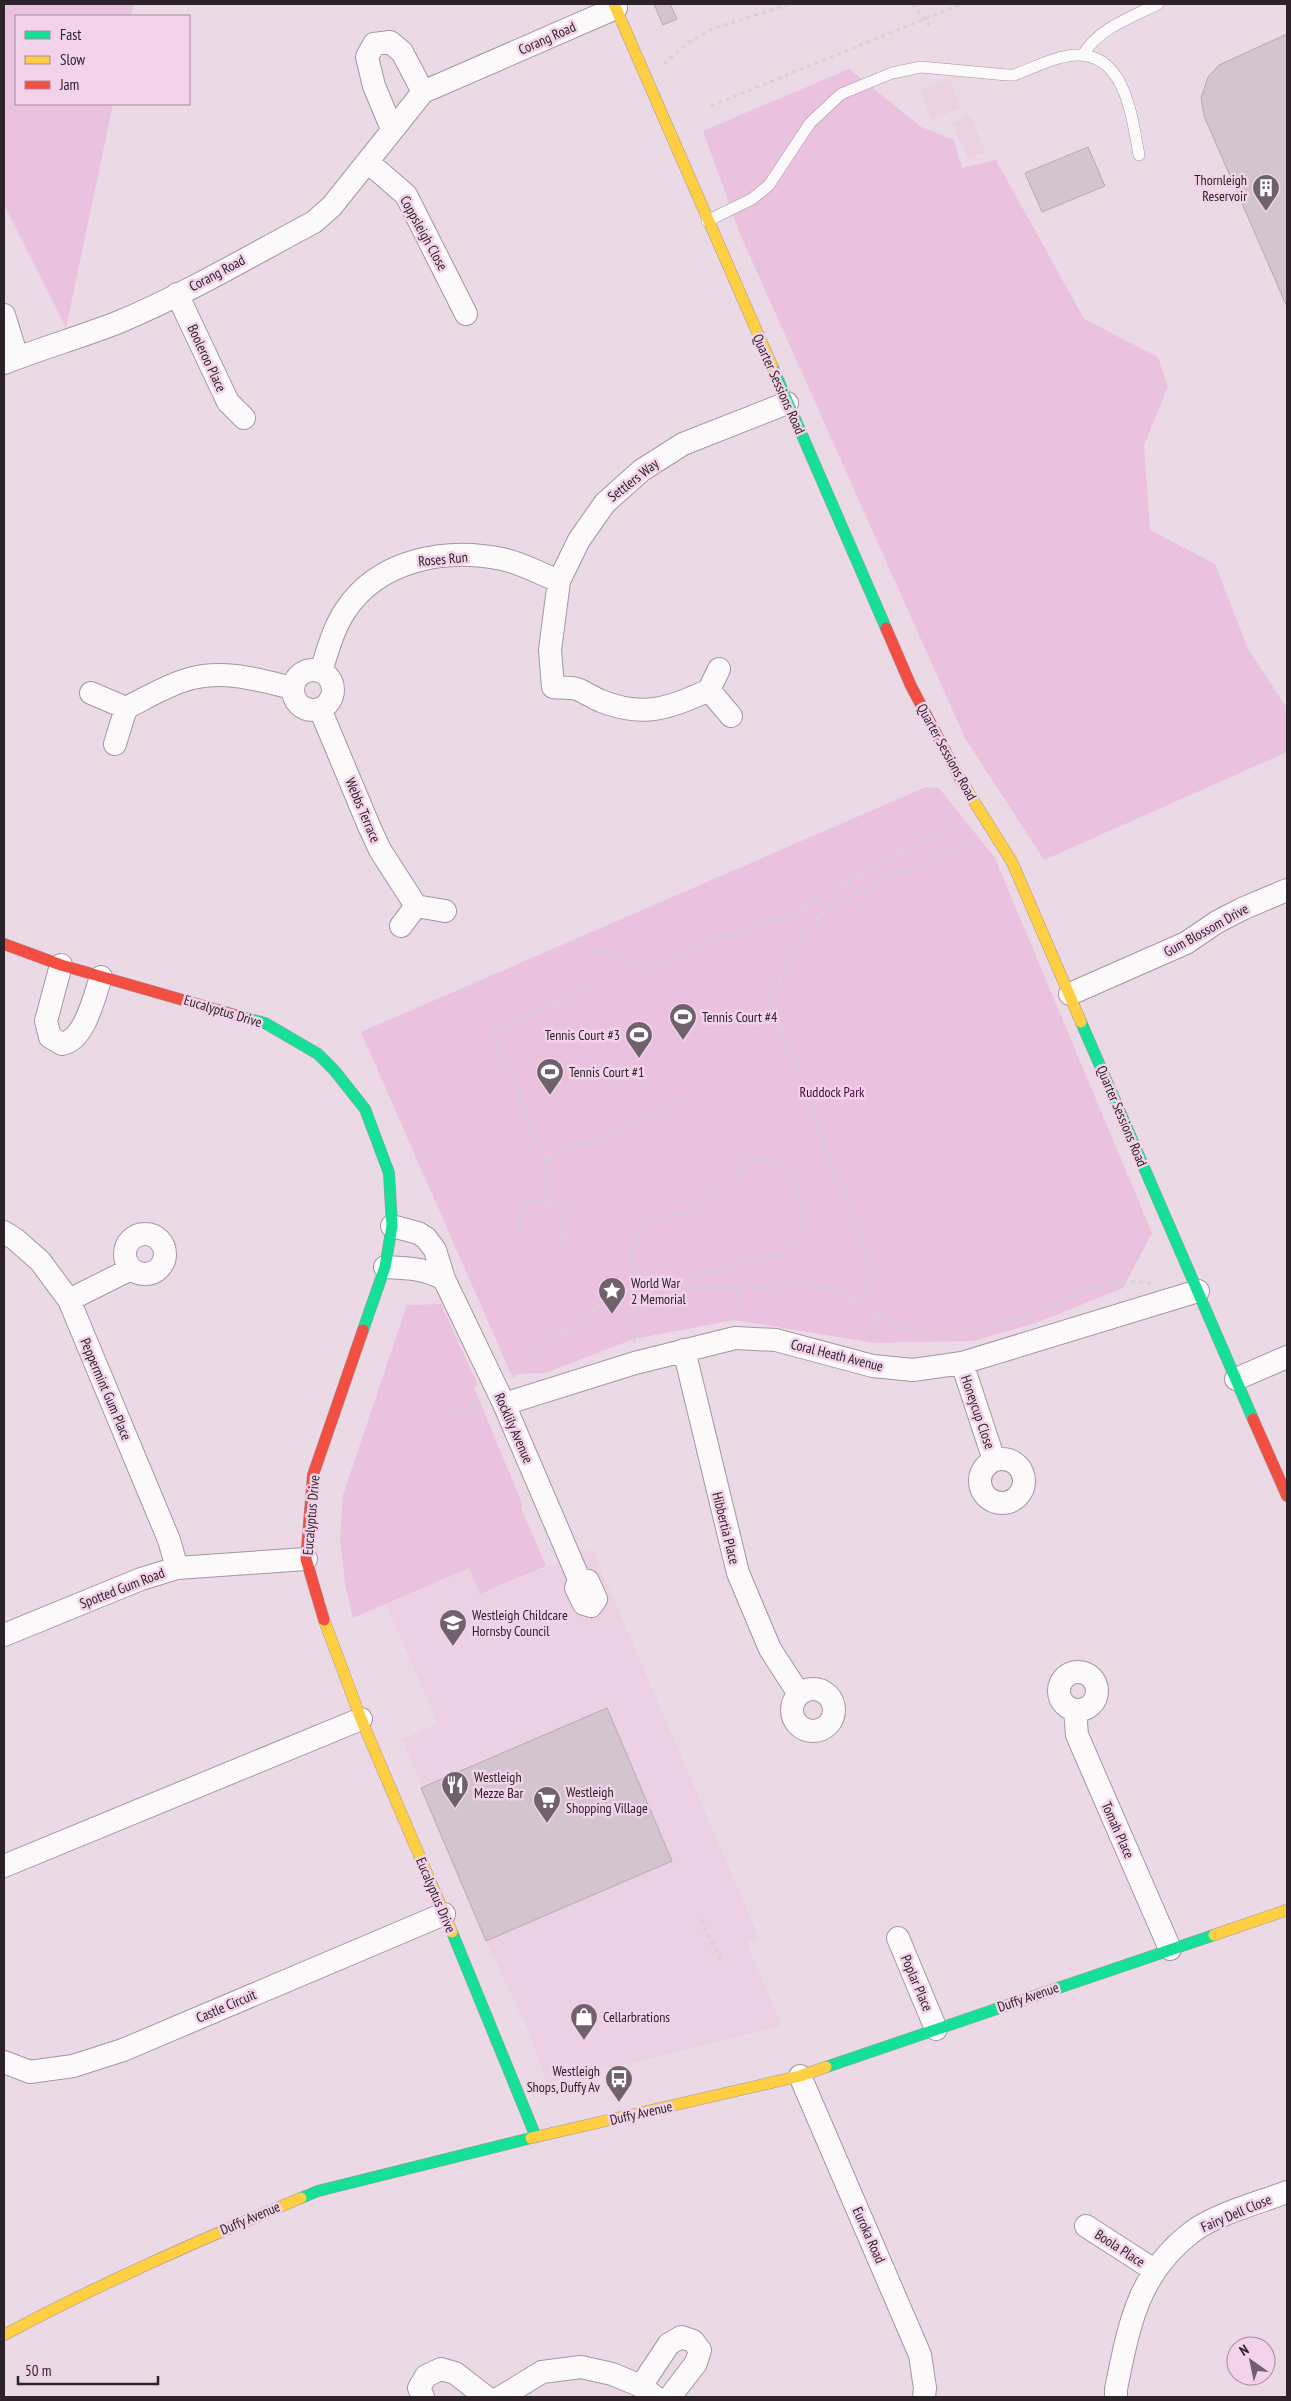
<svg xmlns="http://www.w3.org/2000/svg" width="1291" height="2401" viewBox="0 0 1291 2401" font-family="'PT Sans Narrow',sans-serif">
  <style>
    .built { fill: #ecd0e3 }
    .green { fill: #eac1de }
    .building { fill: #d2c5ce; stroke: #b7aab3 }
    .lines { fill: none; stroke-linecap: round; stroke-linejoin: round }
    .lane-casing { stroke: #a496a0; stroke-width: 12 }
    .street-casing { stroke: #a496a0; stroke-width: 24 }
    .fast-casing { stroke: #a496a0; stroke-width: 12 }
    .slow-casing { stroke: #a496a0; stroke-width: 12 }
    .jam-casing { stroke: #a496a0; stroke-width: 12 }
    .path { stroke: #d7d2d6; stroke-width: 3; stroke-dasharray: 4 4; stroke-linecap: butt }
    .lane { stroke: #fcf9fb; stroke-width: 11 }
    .street { stroke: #fcf9fb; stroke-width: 22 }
    .fast { stroke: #16e098; stroke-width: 11 }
    .slow { stroke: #ffcf43; stroke-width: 11 }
    .jam { stroke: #f24e42; stroke-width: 11 }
    .labels { text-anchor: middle; stroke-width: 5; stroke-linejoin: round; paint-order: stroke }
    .street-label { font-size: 14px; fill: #2e222a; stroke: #f2d3e9 }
    .poi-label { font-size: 14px; fill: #2e222a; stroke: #f2d3e9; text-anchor: start }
    .park-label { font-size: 14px; fill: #4a023e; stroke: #f2d3e9 }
  </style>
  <rect width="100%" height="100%" fill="#ebdae6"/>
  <path class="built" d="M949,78l12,30 -29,12 -12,-30z
    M970,115l16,37 -18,7 -16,-36z
    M592,1549l167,388 -12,6 35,83 -235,57 -19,-53 -42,-89 -84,-202 36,-16 -52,-118 83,-37 11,26z"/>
  <path class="green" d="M4,4h130l-3,12h-115v88h97l-47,224 -62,-123z
    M849,69l72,58 33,13 8,28 34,-8 88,159 74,38 10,30 -24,58 6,85 65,34 33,85 39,59v44l-243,108 -79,-122 -225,-504 -37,-103z
    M926,787l13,1 56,70 157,375 -29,55 -87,35 -63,18 -98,2 -141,-23 -100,19 -89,34 -34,1 -150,-342z
    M441,1304l37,81 -4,2 49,119 -2,2 25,58 -66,28 -11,-26 -116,50 -8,-35 -5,-45 3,-43 64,-190z"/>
  <path class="building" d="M654,4h16l7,15 -14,6z
    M1287,34v273l-83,-191 -3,-18 7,-21 11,-12z
    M1088,147l17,39 -63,26 -17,-39z
    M607,1708l65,153 -186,80 -65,-153z"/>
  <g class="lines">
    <defs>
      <path id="lane" d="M1083,55c14,-26 49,-38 75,-51
        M707,221l45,-22 17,-14 41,-62 31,-29 51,-21 29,-6 86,8h7c19,-7 42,-19 62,-20 50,-2 56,64 63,100"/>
      <path id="street" d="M392,129l-18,-43 -7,-29 7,-13 16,-2 12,10 21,40
        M368,162l38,33 60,119
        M177,294l51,108 16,16
        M4,315l13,42
        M4,363c38,-15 77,-26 115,-41 67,-28 131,-66 195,-100l18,-16 91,-114 193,-84
        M719,669l-10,21c-38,18 -66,28 -108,11 -8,-3 -16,-9 -24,-12 -7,-2 -16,-1 -24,-2l-3,-37 9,-69 20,-41 26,-37 37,-33 41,-26 104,-41
        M293 690a20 20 0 1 1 40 0a20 20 0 1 1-40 0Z
        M321,671c7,-21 12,-42 24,-60 33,-51 100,-64 157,-52 19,4 39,15 57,22
        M709,690l22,26
        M91,693l35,15c20,-10 41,-23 63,-29 35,-10 70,1 103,9
        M320,709l49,117 11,24 36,56 29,5
        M115,744l11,-36
        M401,926l15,-20
        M61,965l-15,56 4,16 12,7c23,-4 32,-47 39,-67
        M1070,994l116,-51 31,-21 25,-13 45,-19
        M392,1226l26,7 8,5 9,12 9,29 60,125 75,175 -3,9 8,16 7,2 5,-7 -8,-18 -9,-2
        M4,1232l11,7 25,22 29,39 100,240 8,28
        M125 1254a20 20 0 1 1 40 0a20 20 0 1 1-40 0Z
        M385,1267c22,1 39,1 59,12
        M69,1300l62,-31
        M684,1350l54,223 32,76 29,45
        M962,1363l32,97
        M1236,1379l51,-22
        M504,1404l131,-41 100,-25 41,2 97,26 40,4 49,-7 236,-72
        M980 1481a22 22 0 1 1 44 0a22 22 0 1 1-44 0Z
        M4,1635l137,-56 36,-11 129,-9
        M1059 1691a19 19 0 1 1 38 0a19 19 0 1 1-38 0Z
        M792 1710a21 21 0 1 1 42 0a21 21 0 1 1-42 0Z
        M1075,1710l2,25 93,214
        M4,1866l357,-147
        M898,1938l38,91
        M4,2062l26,10 43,-6 50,-16 321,-136
        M800,2076l120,279 5,33 -1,9
        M1086,2226l68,44
        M641,2386l28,-42 12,-7 12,4 7,9 -4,13 -26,34
        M423,2397l-4,-9 7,-12 15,-7 14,4 31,24
        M501,2397l41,-25 39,-5 31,7 29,12 14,11
        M1116,2397v-8c13,-63 21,-115 76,-157 21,-17 69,-30 95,-40"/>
      <path id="fast" d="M772,366l114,262
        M242,1017l23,6 53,31 16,16 31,39 24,64 3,53 -7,41 -22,63
        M1081,1022l172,397
        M452,1932l84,205
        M826,2067l388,-132
        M301,2198l17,-7 213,-53"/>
      <path id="slow" d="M614,4l158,362
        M960,779l52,83 69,160
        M324,1620l37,99 91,213
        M1214,1935l73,-25
        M531,2138l269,-62 26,-9
        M4,2335c97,-52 196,-95 297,-137"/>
      <path id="jam" d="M886,628l25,58 49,93
        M4,944l57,21 181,52
        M1253,1419l34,77
        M324,1620l-18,-61 7,-84 50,-145"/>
    </defs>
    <use href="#lane" class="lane-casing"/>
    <use href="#street" class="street-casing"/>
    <use href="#fast" class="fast-casing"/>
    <use href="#slow" class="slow-casing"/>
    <use href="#jam" class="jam-casing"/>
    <path class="path" d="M913,4l18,24
      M664,64l25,-22 23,-13 78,-25
      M711,106l250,-102
      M975,841l-76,31 -71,36 -29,31 -28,62 97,261c4,21 -1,25 -14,39 21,11 42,25 65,32 52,14 145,-38 198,-51 10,-2 23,1 34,1
      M595,949l51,17 144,-51 121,-69 49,-25
      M589,987l-96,46 52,127 141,-59
      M751,1157c21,1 33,8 43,26 10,17 16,51 -3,64 -15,9 -35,12 -51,16 -22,6 -44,13 -66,19l-16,1 -19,-9 -6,-12 -1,-15 11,-16 10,-10 15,-7h17l21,-13 23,-18z
      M545,1160l3,16 -1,27
      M518,1228l7,-29 43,8 -6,25 5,2 -4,9 -7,4 -6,-1
      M875,1313v33
      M734,1320l4,-32
      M634,1343v-55l5,-14
      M512,1377l46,-42 56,-39 20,-8 40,3 137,-8 26,9 17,9
      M444,1404l26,10 4,-1 -4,-12 10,-3
      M701,1920l20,40"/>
    <use href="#lane" class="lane"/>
    <use href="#street" class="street"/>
    <use href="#fast" class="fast"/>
    <use href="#slow" class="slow"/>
    <use href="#jam" class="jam"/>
  </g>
  <defs>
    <symbol id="building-pin" viewBox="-11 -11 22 30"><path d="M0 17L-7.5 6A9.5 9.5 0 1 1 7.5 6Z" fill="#70626c" stroke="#f2d3e9"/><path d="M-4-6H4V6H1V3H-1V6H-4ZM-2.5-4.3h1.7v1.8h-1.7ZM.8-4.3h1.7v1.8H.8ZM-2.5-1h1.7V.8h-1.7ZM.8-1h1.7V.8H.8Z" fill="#fff"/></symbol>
    <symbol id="stadium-pin" viewBox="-11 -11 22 30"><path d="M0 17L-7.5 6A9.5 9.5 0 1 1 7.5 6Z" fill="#70626c" stroke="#f2d3e9"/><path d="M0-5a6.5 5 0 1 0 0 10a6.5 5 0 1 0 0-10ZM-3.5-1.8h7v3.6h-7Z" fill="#fff"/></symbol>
    <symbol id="sight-pin" viewBox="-11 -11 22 30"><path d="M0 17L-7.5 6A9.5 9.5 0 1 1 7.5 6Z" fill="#70626c" stroke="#f2d3e9"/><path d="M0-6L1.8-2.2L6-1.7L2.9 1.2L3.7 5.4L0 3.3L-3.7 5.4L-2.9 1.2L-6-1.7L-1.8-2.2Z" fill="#fff"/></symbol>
    <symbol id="school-pin" viewBox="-11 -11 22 30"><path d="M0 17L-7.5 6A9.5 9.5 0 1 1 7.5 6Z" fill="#70626c" stroke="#f2d3e9"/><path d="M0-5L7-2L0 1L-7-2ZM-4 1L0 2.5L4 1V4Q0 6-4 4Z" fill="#fff"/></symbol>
    <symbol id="restaurant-pin" viewBox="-11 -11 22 30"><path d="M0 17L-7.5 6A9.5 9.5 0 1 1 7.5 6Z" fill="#70626c" stroke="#f2d3e9"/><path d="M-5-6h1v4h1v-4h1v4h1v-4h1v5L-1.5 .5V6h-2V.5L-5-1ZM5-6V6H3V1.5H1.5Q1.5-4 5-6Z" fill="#fff"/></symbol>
    <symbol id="supermarket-pin" viewBox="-11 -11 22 30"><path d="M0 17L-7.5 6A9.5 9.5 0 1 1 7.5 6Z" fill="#70626c" stroke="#f2d3e9"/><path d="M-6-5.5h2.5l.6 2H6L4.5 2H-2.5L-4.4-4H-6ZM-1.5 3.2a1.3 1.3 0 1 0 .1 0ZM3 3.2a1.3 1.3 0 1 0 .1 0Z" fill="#fff"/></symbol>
    <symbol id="shop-pin" viewBox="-11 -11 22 30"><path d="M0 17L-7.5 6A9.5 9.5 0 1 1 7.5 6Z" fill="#70626c" stroke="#f2d3e9"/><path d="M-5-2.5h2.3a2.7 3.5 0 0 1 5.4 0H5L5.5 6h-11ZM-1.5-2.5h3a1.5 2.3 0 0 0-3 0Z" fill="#fff"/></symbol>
    <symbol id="bus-pin" viewBox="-11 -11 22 30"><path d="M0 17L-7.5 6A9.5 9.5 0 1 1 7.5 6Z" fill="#70626c" stroke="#f2d3e9"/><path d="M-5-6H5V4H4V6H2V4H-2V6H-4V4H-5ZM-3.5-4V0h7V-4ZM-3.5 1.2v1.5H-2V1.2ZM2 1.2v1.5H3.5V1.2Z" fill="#fff"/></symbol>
  </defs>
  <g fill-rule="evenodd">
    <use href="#building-pin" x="1250" y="172" width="32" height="43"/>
    <use href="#stadium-pin" x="667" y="1001" width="32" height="43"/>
    <use href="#stadium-pin" x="623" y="1019" width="32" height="43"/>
    <use href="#stadium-pin" x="534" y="1056" width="32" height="43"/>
    <use href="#sight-pin" x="596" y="1275" width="32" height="43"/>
    <use href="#school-pin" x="437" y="1607" width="32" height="43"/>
    <use href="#restaurant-pin" x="439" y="1769" width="32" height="43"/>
    <use href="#supermarket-pin" x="531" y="1784" width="32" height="43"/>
    <use href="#shop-pin" x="568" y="2001" width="32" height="43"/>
    <use href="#bus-pin" x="603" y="2063" width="32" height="43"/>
  </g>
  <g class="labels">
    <g class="street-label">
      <text transform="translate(547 38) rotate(-24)" y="5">Corang Road</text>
      <text transform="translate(424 233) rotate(61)" y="5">Coppsleigh Close</text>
      <text transform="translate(217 273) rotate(-28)" y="5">Corang Road</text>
      <text transform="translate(207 358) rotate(65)" y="5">Booleroo Place</text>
      <text transform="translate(779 384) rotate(66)" y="5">Quarter Sessions Road</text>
      <text transform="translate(633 480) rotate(-38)" y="5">Settlers Way</text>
      <text transform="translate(443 559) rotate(-5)" y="5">Roses Run</text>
      <text transform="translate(947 752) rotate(61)" y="5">Quarter Sessions Road</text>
      <text transform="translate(363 810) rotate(67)" y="5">Webbs Terrace</text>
      <text transform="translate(1206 930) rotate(-29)" y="5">Gum Blossom Drive</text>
      <text transform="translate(223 1011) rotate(17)" y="5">Eucalyptus Drive</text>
      <text transform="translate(1122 1116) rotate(67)" y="5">Quarter Sessions Road</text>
      <text transform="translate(837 1355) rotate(14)" y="5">Coral Heath Avenue</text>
      <text transform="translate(106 1389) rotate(67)" y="5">Peppermint Gum Place</text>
      <text transform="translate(978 1412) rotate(71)" y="5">Honeycup Close</text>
      <text transform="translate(514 1428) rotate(66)" y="5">Rocklily Avenue</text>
      <text transform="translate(311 1515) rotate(-85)" y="5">Eucalyptus Drive</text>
      <text transform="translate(726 1528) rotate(76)" y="5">Hibbertia Place</text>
      <text transform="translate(122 1588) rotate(-21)" y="5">Spotted Gum Road</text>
      <text transform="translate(1118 1830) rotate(66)" y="5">Tomah Place</text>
      <text transform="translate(436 1895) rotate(67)" y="5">Eucalyptus Drive</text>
      <text transform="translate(917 1983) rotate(67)" y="5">Poplar Place</text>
      <text transform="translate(1028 1997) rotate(-19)" y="5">Duffy Avenue</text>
      <text transform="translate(226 2006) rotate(-23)" y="5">Castle Circuit</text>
      <text transform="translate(641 2113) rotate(-13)" y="5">Duffy Avenue</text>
      <text transform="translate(1236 2213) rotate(-23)" y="5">Fairy Dell Close</text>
      <text transform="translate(250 2218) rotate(-23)" y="5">Duffy Avenue</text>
      <text transform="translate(869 2235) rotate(66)" y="5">Euroka Road</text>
      <text transform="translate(1120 2248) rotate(33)" y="5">Boola Place</text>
    </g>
    <g class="poi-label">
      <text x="1247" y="185" text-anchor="end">Thornleigh<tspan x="1247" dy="16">Reservoir</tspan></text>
      <text x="702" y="1022">Tennis Court #4</text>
      <text x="620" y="1040" text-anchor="end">Tennis Court #3</text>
      <text x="569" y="1077">Tennis Court #1</text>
      <text x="631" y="1288">World War<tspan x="631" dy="16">2 Memorial</tspan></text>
      <text x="472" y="1620">Westleigh Childcare<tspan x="472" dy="16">Hornsby Council</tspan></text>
      <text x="474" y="1782">Westleigh<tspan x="474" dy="16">Mezze Bar</tspan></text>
      <text x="566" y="1797">Westleigh<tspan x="566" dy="16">Shopping Village</tspan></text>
      <text x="603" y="2022">Cellarbrations</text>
      <text x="600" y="2076" text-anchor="end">Westleigh<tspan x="600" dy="16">Shops, Duffy Av</tspan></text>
    </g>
    <g class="park-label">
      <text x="832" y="1097">Ruddock Park</text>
    </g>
  </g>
  <rect width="1291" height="2401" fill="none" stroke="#2e222a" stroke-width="10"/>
  <rect x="15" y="15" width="175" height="90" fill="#f2d3e9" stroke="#a48c9d"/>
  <rect x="25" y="31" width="25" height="8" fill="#16e098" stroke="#a48c9d"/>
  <text x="60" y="40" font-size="15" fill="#2e222a">Fast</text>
  <rect x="25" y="56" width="25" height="8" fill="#ffcf43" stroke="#a48c9d"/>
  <text x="60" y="65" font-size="15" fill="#2e222a">Slow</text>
  <rect x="25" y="81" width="25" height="8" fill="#f24e42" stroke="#a48c9d"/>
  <text x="60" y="90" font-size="15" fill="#2e222a">Jam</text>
  <g transform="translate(1251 2361) rotate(327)"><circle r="24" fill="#f2d3e9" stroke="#a48c9d"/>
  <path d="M0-4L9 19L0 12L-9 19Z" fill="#70626c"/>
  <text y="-8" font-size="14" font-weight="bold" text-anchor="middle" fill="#2e222a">N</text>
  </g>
  <path d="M18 2376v8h140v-8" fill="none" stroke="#2e222a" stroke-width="2.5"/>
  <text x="25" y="2376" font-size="15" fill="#2e222a" stroke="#f2d3e9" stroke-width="4" paint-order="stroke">50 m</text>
</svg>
